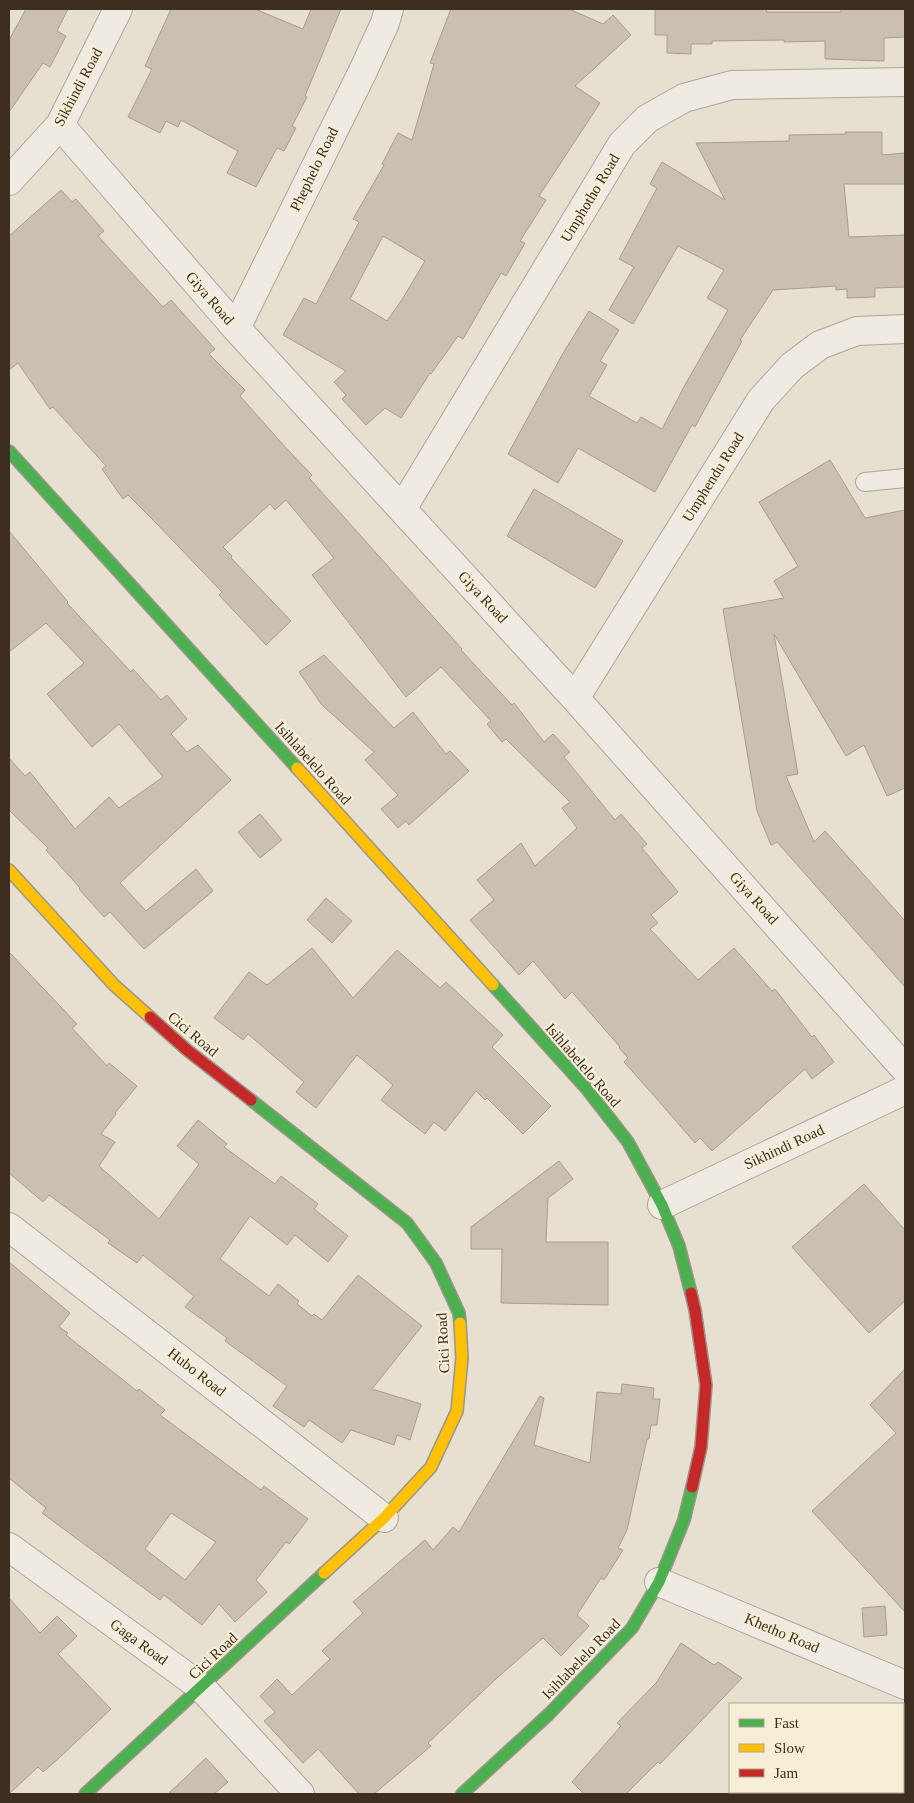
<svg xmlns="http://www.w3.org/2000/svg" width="914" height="1803" viewBox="0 0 914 1803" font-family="Georgia,serif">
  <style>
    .building { fill: #cbbfb2; stroke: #a89c90; fill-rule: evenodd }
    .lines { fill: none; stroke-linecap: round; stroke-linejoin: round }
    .lane-casing { stroke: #ada599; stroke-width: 20 }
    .street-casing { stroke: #ada599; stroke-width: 30 }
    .fast-casing { stroke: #9c958a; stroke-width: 14 }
    .slow-casing { stroke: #9c958a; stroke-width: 14 }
    .jam-casing { stroke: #9c958a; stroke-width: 14 }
    .lane { stroke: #efebe3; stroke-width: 18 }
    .street { stroke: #efebe3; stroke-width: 28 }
    .fast { stroke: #4caf50; stroke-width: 11 }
    .slow { stroke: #ffc107; stroke-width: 11 }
    .jam { stroke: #c62828; stroke-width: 11 }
    .labels { text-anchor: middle; stroke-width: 4.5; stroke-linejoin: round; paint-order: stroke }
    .street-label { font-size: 15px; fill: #3d2e20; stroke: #f7eed8 }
  </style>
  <rect width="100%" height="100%" fill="#e7e0d1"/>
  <path class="building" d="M26,9h42l-11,22 9,5 -16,31 -7,-4 -34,49v-72z
    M171,9h84l48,20 8,-20h30l-36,87 2,1 -15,29 4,2 -12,23 -7,-3 -21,39 -29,-14 11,-22 -57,-31 -3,7 -12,-6 -6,12 -32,-16 24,-48 -7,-3z
    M451,9h118l34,15 10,-9 18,20 -56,51 25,17 -61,93 7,4 -26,41 5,2 -19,33 -5,-3 -38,66 -5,-3 -27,38 -1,-1 -29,45 -16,-10 -19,17 -24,-26 4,-4 -12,-13 12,-11 -63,-36 21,-37 12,6 43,-82 -6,-3 31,-54 -2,-1 16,-31 14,7 22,-76 -4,-1zM383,236l42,25 -22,37 -16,23 -37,-22z
    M655,9h111l1,3h74v-3h64v28l-21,1v23l-59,-2v-18l-41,1v-2l-72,1v3h-21v10l-24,-1v-18h-12z
    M845,132h37v23l23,-2v31h-61l5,53 56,-2v52l-30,1v9l-28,1v-9l-11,1v-4l-63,4 -33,50 2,1 -47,86 -3,-2 -37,67 -77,-44 -20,35 -50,-29 54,-99 27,-44 30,19 -19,31 7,4 -18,31 48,27 4,-6 21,12 24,-46 42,-73 -21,-12 17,-28 -46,-24 -45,78 -24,-14 25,-43 -15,-8 38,-71 -7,-4 12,-22 63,38 -29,-57 93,-2v-6l57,-1z
    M61,190l11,12 4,-3 28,32 -6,5 65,71 8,-7 44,49 -6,5 36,36 -5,6 46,52 26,27 -3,3 153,171 -1,1 51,55 2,-2 30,39 9,-8 17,18 -6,5 51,63 6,-6 26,30 -5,4 36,44 -27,23 7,8 -8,6 48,51 36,-32 38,43 3,-2 37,48 2,-2 20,27 -22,17 -7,-10 -93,82 -12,-13 -5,5 -39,-45 -32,-36 4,-4 -9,-10 1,-1 -48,-55 -7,7 -32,-38 -14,14 -49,-55 24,-20 -17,-20 44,-37 14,23 42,-38 -15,-20 8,-6 -64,-63 -4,3 -15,-18 4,-3 -50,-54 -35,30 -94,-122 22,-17 -48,-58 -11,10 -5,-6 -47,43 9,9 -1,2 60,63 -25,24 -47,-50 3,-3 -67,-70 -27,-27 -5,4 -21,-30 4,-3 -53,-59 -3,2 -32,-46 -9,7v-134z
    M830,460l35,58 40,-8v278l-18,8 -23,-51 -18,11 -72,-122 24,140 -12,2 28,66 11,-11 80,90v66l-128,-145 -6,3 -14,-34 -34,-202 61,-11 -10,-17 24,-15 -39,-64z
    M534,489l89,52 -28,47 -88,-52z
    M9,531l59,71 -1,1 64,69 2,-3 28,31 6,-5 20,24 -16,15 16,18 11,-7 33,35 -111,103 26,28 50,-42 17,22 -69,58 -34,-37 -6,5 -25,-28 1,-1 -34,-38 2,-2 -39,-38v-52l16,18 5,-4 45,57 34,-32 10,11 44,-31 -44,-53 -27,23 -45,-53 37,-31 -38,-40 -37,29z
    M324,655l70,73 19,-16 33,42 4,-3 19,20 -60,54 -3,-4 -8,7 -17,-19 17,-14 -33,-35 9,-8 -52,-47 -23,-33z
    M260,814l22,26 -22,18 -22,-26z
    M326,898l26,23 -20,22 -25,-23z
    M312,948l41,50 44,-48 43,38 6,-6 57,53 -11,12 59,59 -28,28 -36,-36 -2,2 -9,-9 -31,40 -11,-9 -9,12 -44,-34 12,-15 -36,-30 -41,53 -20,-16 8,-10 -56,-48 -5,6 -29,-22 35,-46 18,13z
    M9,952l68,72 -5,4 35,38 2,-3 28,23 -22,27 1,1 -15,20 14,8 -16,24 60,53 40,-55 -22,-18 21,-26 29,24 -3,3 51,37 6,-8 37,28 -4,5 34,27 -20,26 -33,-27 -8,10 -37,-29 -30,43 49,37 9,-12 21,17 -2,3 15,12 2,-2 8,6 36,-45 64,51 -50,63 49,15 -11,36 -13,-5 -3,10 -43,-15 -9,13 -33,-23 -5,7 -31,-21 14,-20 -62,-45 2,-3 -42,-31 9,-11 -51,-41 -6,8 -29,-20 2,-3 -61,-45 -6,7 -34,-29z
    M559,1161l14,18 -25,19 -2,44h62v63l-107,-2 1,-54h-31v-22z
    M864,1184l41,46v71l-36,32 -77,-86z
    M9,1262l61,51 -11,14 9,6 -2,2 71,56 2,-2 26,21 -5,5 101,75 3,-4 44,33 -19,25 -3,-2 -30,38 11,12 -32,30 -16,-18 -17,21 -38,-30 -4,5 -118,-87 4,-5 -37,-30zM171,1513l45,29 -31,38 -40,-31z
    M905,1369v243l-93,-101 84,-78 -26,-28z
    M622,1384l32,4 -1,11h7l-3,26h-6l-2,14h-2l-20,91 -9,18 5,2 -19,30 -3,-2 -24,37 12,11 -28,30 -18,-18 -45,39 -70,66 3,3 -57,48h-15l-41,-45 -15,14 -39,-42 11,-9 -15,-16 17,-17 15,16 38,-36 -8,-8 41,-38 -10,-11 72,-62 8,10 20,-23 6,5 81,-136 4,2 -10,47 56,18 7,-71 24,2z
    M9,1598l31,35 17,-17 20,20 -19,18 53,55 -53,50 -15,13 -5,-5 -29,27z
    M885,1606l2,29 -23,2 -2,-29z
    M681,1643l33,22 4,-3 24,16 -82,86 -2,-2 -32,32h-42l-12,-12 49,-56 -4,-3 2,-2 37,-38z
    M206,1758l22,24 -14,12h-46z"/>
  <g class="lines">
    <defs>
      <path id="lane" d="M865,482l40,-4"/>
      <path id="street" d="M60,125l176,203 339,370 330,371
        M9,181l51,-56 58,-116
        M236,328l127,-257 22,-48 4,-14
        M402,509l220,-365 25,-25 37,-21 48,-13 173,-3
        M575,698l186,-298 31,-34 28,-21 37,-14 48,-2
        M662,1205l243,-115
        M9,1227l375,291
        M9,1547l192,140 99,107
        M659,1582l246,103
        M903,1732l2,-2
        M836,1794l2,-2"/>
      <path id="fast" d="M9,451l288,317
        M493,985l93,103 42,54 34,63 17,41 12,47
        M251,1100l156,123 29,40 23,50 1,10
        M85,1794l239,-221
        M462,1794l87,-80 83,-86 27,-46 25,-62 8,-33"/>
      <path id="slow" d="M297,768l196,217
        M9,870l105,115 36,32
        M324,1573l60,-55 47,-51 26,-56 5,-53 -2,-35"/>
      <path id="jam" d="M150,1017l37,33 64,50
        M691,1293l4,17 11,75 -5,62 -9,40"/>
    </defs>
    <use href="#lane" class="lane-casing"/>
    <use href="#street" class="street-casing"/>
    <use href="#fast" class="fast-casing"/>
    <use href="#slow" class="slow-casing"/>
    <use href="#jam" class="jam-casing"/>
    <use href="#lane" class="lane"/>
    <use href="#street" class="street"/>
    <use href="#fast" class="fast"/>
    <use href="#slow" class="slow"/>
    <use href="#jam" class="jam"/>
  </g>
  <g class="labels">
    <g class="street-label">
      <text transform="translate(78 87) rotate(-62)" y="5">Sikhindi Road</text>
      <text transform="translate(314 169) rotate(-64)" y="5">Phephelo Road</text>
      <text transform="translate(590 198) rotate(-59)" y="5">Umphotho Road</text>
      <text transform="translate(210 298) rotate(49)" y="5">Giya Road</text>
      <text transform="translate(713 477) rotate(-58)" y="5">Umphendu Road</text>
      <text transform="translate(483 597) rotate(47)" y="5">Giya Road</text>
      <text transform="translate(313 763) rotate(48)" y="5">Isihlabelelo Road</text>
      <text transform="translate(754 898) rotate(48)" y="5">Giya Road</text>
      <text transform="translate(193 1034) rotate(40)" y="5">Cici Road</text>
      <text transform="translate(583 1065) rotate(49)" y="5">Isihlabelelo Road</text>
      <text transform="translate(784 1147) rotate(-25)" y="5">Sikhindi Road</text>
      <text transform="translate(443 1343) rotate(-93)" y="5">Cici Road</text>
      <text transform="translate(197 1372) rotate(38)" y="5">Hubo Road</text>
      <text transform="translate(782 1633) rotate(23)" y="5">Khetho Road</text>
      <text transform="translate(139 1642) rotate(36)" y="5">Gaga Road</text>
      <text transform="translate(213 1656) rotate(-43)" y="5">Cici Road</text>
      <text transform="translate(581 1659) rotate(-46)" y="5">Isihlabelelo Road</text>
    </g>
  </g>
  <rect width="914" height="1803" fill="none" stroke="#3d2e20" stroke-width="20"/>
  <rect x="729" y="1703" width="175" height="90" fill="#f7eed8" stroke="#ada18e"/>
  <rect x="739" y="1719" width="25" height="8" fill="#4caf50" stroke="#ada18e"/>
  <text x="774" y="1728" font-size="15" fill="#3d2e20">Fast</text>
  <rect x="739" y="1744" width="25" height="8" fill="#ffc107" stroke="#ada18e"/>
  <text x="774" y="1753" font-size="15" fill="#3d2e20">Slow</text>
  <rect x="739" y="1769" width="25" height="8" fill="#c62828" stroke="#ada18e"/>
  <text x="774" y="1778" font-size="15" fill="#3d2e20">Jam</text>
</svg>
